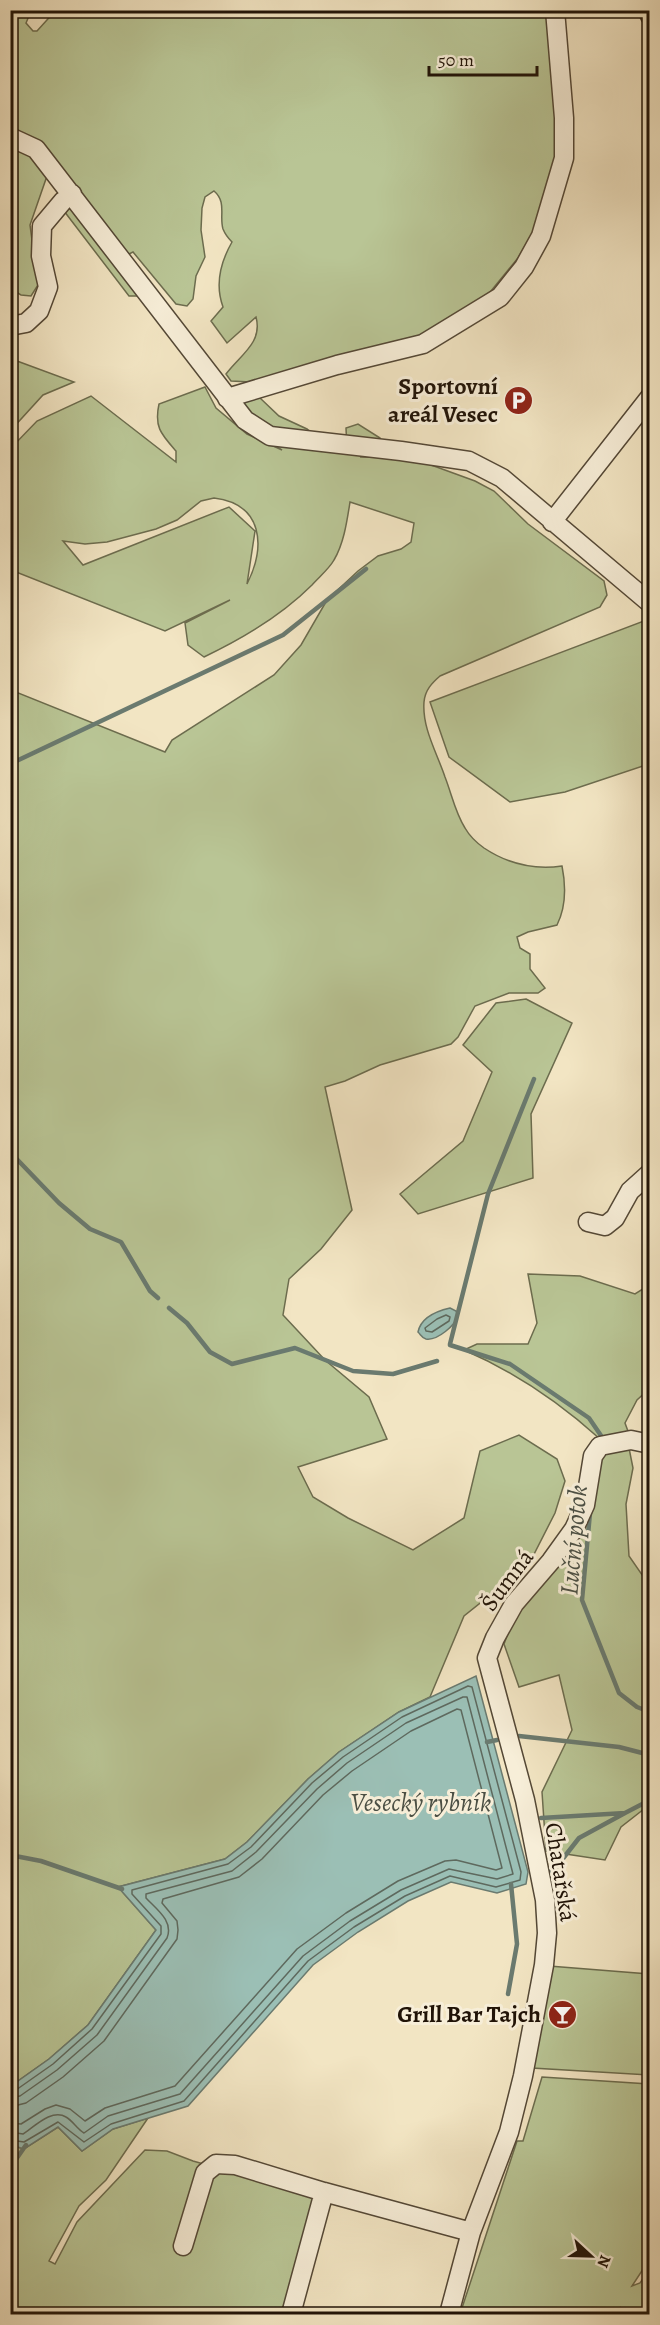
<svg xmlns="http://www.w3.org/2000/svg" width="660" height="2325" viewBox="0 0 660 2325" font-family="Alegreya,serif">
  <style>
    .green { fill: #b9c595; stroke: #6c6c4e; stroke-width: 1.5; fill-rule: evenodd }
    .water { fill: #9bbfb5; stroke: #6a7a6f; stroke-width: 1.5 }
    .lines { fill: none; stroke-linecap: round; stroke-linejoin: round }
    .shore { stroke: #5e695e; stroke-width: 1.5 }
    .stream { stroke: #6a7a6f; stroke-width: 4.5 }
    .minor-casing { stroke: #544836; stroke-width: 21 }
    .minor { stroke: #f7eed8; stroke-width: 18 }
    .labels { text-anchor: middle; stroke-width: 6; stroke-linejoin: round; paint-order: stroke }
    .poi-label { font-size: 24px; font-weight: bold; fill: #201307; stroke: #f7eed8; text-anchor: end }
    .street-label { font-size: 24px; fill: #201307; stroke: #f7eed8 }
    .water-label { font-size: 26px; font-style: italic; fill: #4b4f44; stroke: #f7eed8 }
  </style>
  <rect width="100%" height="100%" fill="#f2e5c3"/>
  <filter id="stains"><feTurbulence type="fractalNoise" baseFrequency=".00333" numOctaves="4"/><feColorMatrix values="0 0 0 0 .2 0 0 0 0 .09 0 0 0 0 .02 0 0 0 .5 -.17"/></filter>
  <radialGradient id="worn" r=".72"><stop offset=".6" stop-color="#630" stop-opacity="0"/><stop offset="1" stop-color="#630" stop-opacity=".3"/></radialGradient>
  <path class="green" d="M56,10l105,1 1,5 21,-6 368,1 5,47v99l-17,65 -21,36 -27,33 -29,22 -21,13 -40,17 -150,39 -20,-1 -5,-7c14,-19 37,-31 30,-57l-29,26 -16,-22 12,-14c-8,-22 -3,-44 9,-65 -3,-3 -7,-8 -9,-13 -4,-13 4,-27 -9,-38l-9,6 -3,11 -1,22 4,27 -9,19 -3,23 -6,7 -11,-2 -43,-52 -20,10 27,34h-11l-65,-85 14,-16 -31,-19 -17,49 8,60 -7,11 -10,-1 -10,-6 -1,-278h21l-5,12 7,8h4z
    M17,361l57,21 -31,13 -32,35v-65z
    M205,387l11,21 31,26 35,16 -41,-29v-18l18,-6 20,19 28,13 24,21h16l-1,-22 12,-4 22,14v15l-20,4 52,1 63,23 19,10 34,33 76,57 3,14 -7,12 -160,69c-8,7 -15,14 -16,26 -2,26 13,51 21,75 7,18 10,35 20,51 4,7 12,15 19,20 24,16 50,22 78,18 4,20 4,41 -5,59l-29,7 -11,5 3,11 10,6v15l15,19 -7,5h-29l-34,13 -17,31 -7,7 -71,21 -35,16 -20,6 27,123 -31,39 -32,30 -6,36 42,45 44,37 18,42 -89,28 15,30 35,21 65,32 51,-32 16,-67 39,-16 38,24 8,22 -10,32 -26,51 -65,52 -34,81 -31,15 -60,40 -31,27 -61,63 -22,17 -107,28 38,43 -68,95 -39,34 -38,27v-1396l154,62 7,-12 102,-65 27,-30 26,-45 31,-29 20,-15 23,-7 10,-7 3,-19 -64,-21c-3,19 -6,41 -16,58 -5,9 -15,17 -22,25 -31,31 -68,53 -108,72l-16,-12 -3,-22 45,-23 -65,31 -154,-61 -1,-121 27,-28 54,-25 85,66v-11c-15,-17 -22,-24 -17,-47zM214,498c49,6 52,48 33,86l8,-53 -26,-24 -146,58 -20,-24 22,3 22,-2 49,-13 21,-9 24,-19z
    M649,619v145l-84,28 -55,10 -61,-45 -19,-55z
    M526,999l46,24 -41,91 2,64 -115,36 -18,-20 63,-53 29,-69 -29,-27 33,-42z
    M528,1274l52,2 55,18 14,-9v104l-12,11 -12,23 4,11 -29,5c-41,-37 -85,-67 -136,-89l13,-6h51l9,-21z
    M606,1448h23l4,20 -7,36 3,52 16,23 4,15v216l-5,-1 -23,18 -16,33 -59,-9 -4,-59 30,-62 -13,-55 -40,12 -15,-43 13,-35 71,-111z
    M549,1966l100,8v101l-117,-7z
    M542,2077l107,7v176l-17,26 8,-3 9,-13v44h-27l-2,-6 -3,6h-157l57,-173h6z
    M148,2118l-42,62 -27,26 -30,55 6,3 22,-42 68,-72 22,1 26,10 117,33 4,9 -31,111h-172l-12,-3 -1,3h-87l-1,-169 14,4 34,-22 24,24 31,-22z"/>
  <path class="water" d="M450,1308l6,3 2,4c-2,10 -21,26 -32,24 -4,-1 -5,-4 -8,-7 3,-15 19,-21 32,-24z
    M476,1676l52,196 -2,12 -29,9 -46,-11 -43,19 -50,31 -45,33 -125,141 -75,23 -31,22 -24,-24 -34,22 -13,-4v-59l38,-27 39,-34 68,-95 -38,-43 107,-28 22,-17 61,-63 31,-27 60,-40z"/>
  <g class="lines">
    <path class="shore" d="M446,1315l4,2 -1,4 -17,11 -6,-1 -1,-3 12,-9z
      M10,2091l6,-1 37,-26 39,-35 69,-95v-8l-29,-32v-4l96,-26 23,-17 61,-64 31,-26 59,-40 66,-31 4,1 49,185 -1,8 -24,7 -46,-11 -45,20 -51,31 -46,34 -124,140 -73,23 -27,18 -26,-20 -34,20 -14,-2
      M10,2098l10,-2 37,-26 40,-35 70,-97c7,-17 -11,-29 -21,-40v-4l86,-23 24,-19 61,-63 30,-26 59,-40 57,-26h4l46,177 -16,5 -48,-10 -48,21 -51,31 -47,35 -123,138 -72,22 -24,17c-7,-4 -11,-12 -18,-16 -14,-9 -32,10 -43,17l-13,-2
      M10,2107l16,-4 37,-26 41,-36 73,-102 1,-9 -1,-9 -15,-18 1,-4 76,-22 23,-18 61,-64 29,-24 59,-40 46,-22 4,1 41,158 -6,2 -40,-10 -11,1 -47,20 -52,32 -49,36 -122,137 -70,22 -20,13 -15,-12 -14,-4 -11,4 -24,15 -11,-1"/>
    <path class="stream" d="M10,764l273,-129 83,-66
      M10,1152l49,51 31,26 31,13 29,49 8,7
      M169,1308l18,15 23,29 22,12 63,-16 58,23 40,3 44,-13
      M450,1344l38,-150 46,-115
      M450,1345l60,19 79,54 15,22
      M590,1513l-8,87 37,93 18,14 13,5
      M519,1736l100,11 31,8
      M487,1742l10,-2
      M541,1818l84,-5 25,-13
      M10,1855l31,6 81,28
      M543,1873l11,-3 25,-32 46,-25
      M508,1994l9,-50 -6,-60
      M10,2168l16,-23"/>
    <defs>
      <path id="minor" d="M648,10l2,6
        M10,137l26,12 209,271 25,16 131,15 68,10 33,17 148,125
        M10,326l16,-3 13,-12 9,-24 -7,-31 1,-30 21,-25 9,-7
        M227,398l110,-33 86,-21 77,-47 24,-30 17,-31 23,-78v-40l-9,-108
        M552,522l98,-125
        M588,1222l17,4 10,-8 15,-27 20,-18
        M183,2246l22,-73 11,-9 19,1 89,27 147,40
        M291,2314l33,-122
        M449,2314l22,-82 38,-100 14,-56 21,-111 3,-32 -2,-33 -20,-100 -38,-142 8,-20 19,-34 37,-43 23,-32 11,-24 8,-49 7,-10 31,-6 19,4"/>
    </defs>
    <use href="#minor" class="minor-casing"/>
    <use href="#minor" class="minor"/>
  </g>
  <defs>
    <symbol id="parking-disc" viewBox="-11 -11 22 22"><circle r="9.5" fill="#8f2418" stroke="#f7eed8"/><path d="M-3.5-5.5H1a3.5 3.5 0 0 1 0 7H-1V5.5H-3.5ZM-1-3.4V-.6H.8a1.4 1.4 0 0 0 0-2.8Z" fill="#fff"/></symbol>
    <symbol id="bar-disc" viewBox="-11 -11 22 22"><circle r="9.5" fill="#8f2418" stroke="#f7eed8"/><path d="M-6-5H6L.8 .8V4.5H3.5V6h-7V4.5H-.8V.8Z" fill="#fff"/></symbol>
  </defs>
  <g fill-rule="evenodd">
    <use href="#parking-disc" x="502" y="384" width="33" height="33"/>
    <use href="#bar-disc" x="546" y="1998" width="33" height="33"/>
  </g>
  <g class="labels">
    <g class="poi-label">
      <text x="498" y="394">Sportovní<tspan x="498" dy="28">areál Vesec</tspan></text>
      <text x="541" y="2022">Grill Bar Tajch</text>
    </g>
    <g class="street-label">
      <text transform="translate(507 1580) rotate(-53)" y="8">Šumná</text>
      <text transform="translate(561 1872) rotate(81)" y="8">Chatařská</text>
    </g>
    <g class="water-label">
      <text transform="translate(573 1540) rotate(-85)" y="9">Luční potok</text>
      <text x="421" y="1811">Vesecký rybník</text>
    </g>
  </g>
  <rect width="660" height="2325" fill="none" stroke="#f2e5c3" stroke-width="36"/>
  <rect x="12" y="12" width="636" height="2301" fill="none" stroke="#201307" stroke-width="3"/>
  <rect x="18" y="18" width="624" height="2289" fill="none" stroke="#201307" stroke-width="1.5"/>
  <g transform="translate(591 2256) rotate(112)" stroke="#f7eed8" stroke-width="4.5" paint-order="stroke">
  <path d="M0-4.5L10 22L0 15L-10 22Z" fill="#201307"/>
  <text y="-9" font-size="16" font-weight="bold" text-anchor="middle" fill="#201307">N</text>
  </g>
  <path d="M429 66v9h108v-9" fill="none" stroke="#201307" stroke-width="3"/>
  <text x="438" y="66" font-size="18" fill="#201307" stroke="#f7eed8" stroke-width="4.5" paint-order="stroke">50 m</text>
  <rect width="100%" height="100%" filter="url(#stains)"/>
  <rect width="100%" height="100%" fill="url(#worn)"/>
</svg>
